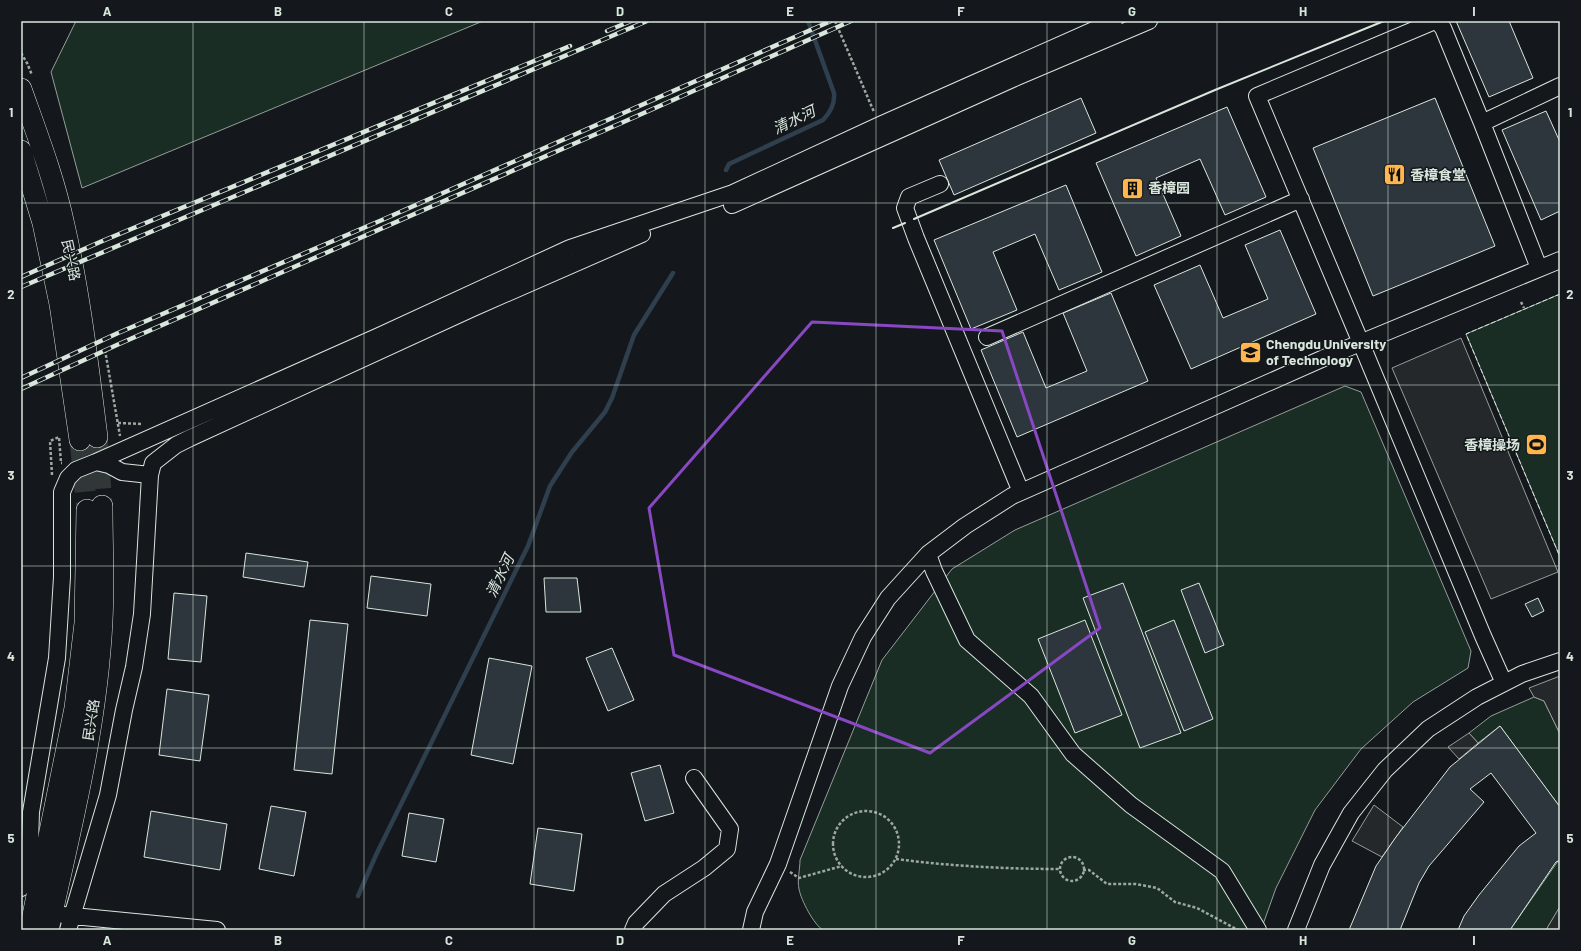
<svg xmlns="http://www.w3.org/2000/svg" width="1581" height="951" viewBox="0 0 1581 951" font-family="Barlow,'Noto Sans SC',sans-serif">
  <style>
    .green { fill: #1a2d24; stroke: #939e99 }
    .parking { fill: #24282b; stroke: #939e99 }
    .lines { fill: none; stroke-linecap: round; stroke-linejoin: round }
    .stream { stroke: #2f3f4d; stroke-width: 4.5 }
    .building { fill: #2c363c; stroke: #d8e6dc }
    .major-tunnel { stroke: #313739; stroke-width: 21; stroke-dasharray: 21 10; stroke-linecap: butt }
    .minor-casing { stroke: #d8e6dc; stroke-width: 18 }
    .major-casing { stroke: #d8e6dc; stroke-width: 22 }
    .path { stroke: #9da8a2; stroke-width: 2.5; stroke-dasharray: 3 2; stroke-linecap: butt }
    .minor { stroke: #14181c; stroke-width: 16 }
    .major { stroke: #14181c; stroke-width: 21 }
    .rail-casing { stroke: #d8e6dc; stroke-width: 4.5 }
    .rail { stroke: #14181c; stroke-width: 3; stroke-dasharray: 9; stroke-linecap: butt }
    .fence { stroke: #d8e6dc; stroke-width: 1; stroke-dasharray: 5 2; stroke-linecap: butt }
    .wall { stroke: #d8e6dc; stroke-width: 2 }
    .marked { fill: none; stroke: #8948c3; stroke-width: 3; stroke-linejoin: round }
    .grid { fill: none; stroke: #d8e6dc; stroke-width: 1; stroke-opacity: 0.55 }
    .labels { text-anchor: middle; stroke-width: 3; stroke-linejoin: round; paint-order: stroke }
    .poi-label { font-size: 14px; font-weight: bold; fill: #d8e6dc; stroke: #14181c; text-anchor: start }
    .street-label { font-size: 14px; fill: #d8e6dc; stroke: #14181c }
    .water-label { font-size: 15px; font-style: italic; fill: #d8e6dc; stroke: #14181c }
    .neatline { fill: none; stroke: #d8e6dc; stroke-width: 1.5 }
    .grid-label { font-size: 13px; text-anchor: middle; font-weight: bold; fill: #d8e6dc }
  </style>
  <rect width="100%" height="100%" fill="#14181c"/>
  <path class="green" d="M76,21h407l-401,167 -31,-116z
    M1560,294v263l-94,-223z
    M1345,386l16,6 110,259 -3,17 -55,34 -52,47 -46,61 -39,78 -15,42h-438c-9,-5 -22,-30 -24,-41 -2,-9 1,-20 1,-29l82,-200 70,-91 63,-39z
    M1534,697l10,4 16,33v73l-60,-81 -22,17 -9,-10 22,-17z
    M1558,861l2,3v43l-14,23h-36z"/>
  <path class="parking" d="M1461,338l97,234 -67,27 -99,-231z
    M1560,676v58l-16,-33 -10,-4 -5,-9z
    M1469,733l9,10 -19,16 -11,-12z
    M1374,805l29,22 -21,30 -30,-16z
    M1560,907v23h-14l13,-22z"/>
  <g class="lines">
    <path class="stream" d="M726,170l3,-6 94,-44c8,-8 12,-16 11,-27l-26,-72
      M358,896l18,-41 152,-309 22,-60 22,-34 33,-40 7,-14 22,-63 39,-62"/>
  </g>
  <path class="building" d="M1456,21h53l24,57 -44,19z
    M1081,98l15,35 -142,62 -15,-35z
    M1435,98l60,148 -122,50 -60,-148z
    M1227,107l39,90 -41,18 -25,-56 -44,19 25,58 -45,20 -40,-93z
    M1546,111l14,31v69l-19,9 -39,-90z
    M1066,185l36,87 -43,18 -24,-56 -42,18 24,58 -46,19 -37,-89z
    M1280,230l36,84 -125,55 -37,-84 46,-20 23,53 45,-19 -23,-54z
    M1111,293l37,88 -131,56 -36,-87 42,-18 23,56 41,-17 -24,-58z
    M246,553l62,9 -4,25 -61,-10z
    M371,576l60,8 -4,32 -60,-8z
    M544,578h33l4,34h-35z
    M1123,583l58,150 -41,15 -57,-150z
    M1199,583l25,62 -19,8 -24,-63z
    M174,593l33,3 -6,66 -33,-3z
    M1538,598l6,13 -12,6 -7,-13z
    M310,620l38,4 -16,150 -38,-4z
    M1085,620l37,95 -47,18 -37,-94z
    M1174,620l39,99 -29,12 -39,-99z
    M612,648l22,52 -26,11 -22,-53z
    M489,658l43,8 -19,98 -42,-9z
    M167,689l42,6 -9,66 -41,-6z
    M1500,726l60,81v53l-4,2 -46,68h-52l6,-14 15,-21 40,-49 17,-13 -45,-60 -21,16 14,13 -55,64 -10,17 -19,47h-51l27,-64 20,-29 54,-70z
    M660,765l14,48 -29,8 -14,-48z
    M271,806l35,6 -12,64 -35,-7z
    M151,811l76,13 -7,46 -76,-13z
    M409,813l35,6 -8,43 -34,-6z
    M538,828l44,6 -8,57 -44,-7z"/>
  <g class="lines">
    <path class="major-tunnel" d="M97,437l5,69
      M80,440l7,70"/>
    <defs>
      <path id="minor" d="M1435,21l-178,75 104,247 122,293 21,47
        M1437,21l6,7 39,95 57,145
        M1482,123l78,-37
        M940,184l-31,13 -4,11 11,30 105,254
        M732,205l285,-128 132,-56
        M987,337l314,-138
        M96,462l283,-126 191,-88 163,-55 147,-68 234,-104
        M150,475l3,-12 23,-18 14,-7 283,-130 169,-74
        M928,554l6,17 33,69 64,56 42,58 58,51 91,66 36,59
        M21,888l9,-45 1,-31 26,-154 5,-81v-85l6,-14 8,-8 20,-8 13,3 13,7 28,3 -8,139 -8,53 -10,43 -16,85 -40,135
        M63,915l154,15
        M633,930l3,-7 28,-29 40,-26 23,-19 3,-20 -36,-51
        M751,930l4,-18 23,-48 62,-178 23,-49 25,-39 40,-44 37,-28 47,-30 312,-138 236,-98
        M1296,930l26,-65 29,-52 34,-43 43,-41 49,-32 45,-23 38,-13"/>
      <path id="major" d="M21,89c16,45 33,89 43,136 16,70 24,141 33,212
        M21,151l22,72 17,81 20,136
        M30,930l45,-222 10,-85 2,-113
        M48,930c23,-102 49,-205 54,-309 2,-39 0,-77 0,-115"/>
    </defs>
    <use href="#minor" class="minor-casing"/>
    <use href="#major" class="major-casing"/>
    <path class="path" d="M835,21l39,91
      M21,53l6,10 5,12
      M1521,302l3,6
      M105,350l15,86
      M118,423l25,1
      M52,475l-2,-34 9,-4 2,26h1
      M833 844a33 33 0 1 1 66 0a33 33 0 1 1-66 0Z
      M1060 869a12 12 0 1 1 24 0a12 12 0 1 1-24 0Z
      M896,859c54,7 109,10 164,10
      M1083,870h6l18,14h29l21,4 18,14 22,6 41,22
      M790,872l9,6 43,-12"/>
    <use href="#minor" class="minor"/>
    <use href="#major" class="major"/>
    <defs>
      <path id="rail" d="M607,31l24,-10
        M21,277l79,-35 470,-196
        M21,287l626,-266
        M21,378l97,-45 264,-113 449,-199
        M21,389l98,-45 509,-224 223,-99"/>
    </defs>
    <use href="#rail" class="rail-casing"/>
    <use href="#rail" class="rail"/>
    <path class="fence" d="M1560,294l-94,40 94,223"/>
    <path class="wall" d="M914,219l301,-129 169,-69
      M893,228l12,-5"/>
  </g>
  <path class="marked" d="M812,322l190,9 98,297 -170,125 -256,-98 -25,-147z"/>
  <path class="grid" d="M193,21v909M364,21v909M534,21v909M705,21v909M876,21v909M1047,21v909M1217,21v909M1388,21v909M21,203h1539M21,385h1539M21,566h1539M21,748h1539"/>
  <defs>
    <symbol id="restaurant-square" viewBox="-11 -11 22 22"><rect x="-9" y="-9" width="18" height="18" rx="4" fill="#ffb74d" stroke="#14181c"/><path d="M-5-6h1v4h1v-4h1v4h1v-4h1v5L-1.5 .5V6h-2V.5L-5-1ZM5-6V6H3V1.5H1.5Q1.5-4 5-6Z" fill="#111"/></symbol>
    <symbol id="building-square" viewBox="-11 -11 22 22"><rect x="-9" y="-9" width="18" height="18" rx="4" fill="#ffb74d" stroke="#14181c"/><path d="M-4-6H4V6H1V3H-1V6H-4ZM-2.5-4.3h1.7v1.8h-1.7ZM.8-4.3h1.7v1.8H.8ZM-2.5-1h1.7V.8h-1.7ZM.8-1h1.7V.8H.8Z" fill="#111"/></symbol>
    <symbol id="university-square" viewBox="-11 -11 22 22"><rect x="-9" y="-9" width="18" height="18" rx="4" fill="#ffb74d" stroke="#14181c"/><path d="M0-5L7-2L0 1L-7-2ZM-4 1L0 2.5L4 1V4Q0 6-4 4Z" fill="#111"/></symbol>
    <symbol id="stadium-square" viewBox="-11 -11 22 22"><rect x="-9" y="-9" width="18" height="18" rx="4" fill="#ffb74d" stroke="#14181c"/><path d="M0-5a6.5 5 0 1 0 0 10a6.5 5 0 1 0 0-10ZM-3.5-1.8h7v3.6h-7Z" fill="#111"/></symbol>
  </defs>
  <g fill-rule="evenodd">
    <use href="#restaurant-square" x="1382" y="162" width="25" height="25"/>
    <use href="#building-square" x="1120" y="176" width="25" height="25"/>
    <use href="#university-square" x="1238" y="340" width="25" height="25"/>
    <use href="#stadium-square" x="1524" y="432" width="25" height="25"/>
  </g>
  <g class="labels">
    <g class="poi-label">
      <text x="1410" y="180">香樟食堂</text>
      <text x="1148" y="193">香樟园</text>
      <text x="1266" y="349">Chengdu University<tspan x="1266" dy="16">of Technology</tspan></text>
      <text x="1520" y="450" text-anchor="end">香樟操场</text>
    </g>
    <g class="street-label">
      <text transform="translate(71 260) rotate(78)" y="5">民兴路</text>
      <text transform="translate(91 720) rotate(-81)" y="5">民兴路</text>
    </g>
    <g class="water-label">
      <text transform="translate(794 120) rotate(-26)" y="5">清水河</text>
      <text transform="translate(500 576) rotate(-64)" y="5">清水河</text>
    </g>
  </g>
  <rect width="1581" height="951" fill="none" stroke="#14181c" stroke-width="44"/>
  <rect x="22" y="22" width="1537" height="907" class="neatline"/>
  <g class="grid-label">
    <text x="107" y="16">A</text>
    <text x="278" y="16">B</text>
    <text x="449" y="16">C</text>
    <text x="620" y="16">D</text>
    <text x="790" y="16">E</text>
    <text x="961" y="16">F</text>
    <text x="1132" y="16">G</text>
    <text x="1303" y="16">H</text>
    <text x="1474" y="16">I</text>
    <text x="11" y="117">1</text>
    <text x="1570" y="117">1</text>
    <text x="11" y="299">2</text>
    <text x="1570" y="299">2</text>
    <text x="11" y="480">3</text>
    <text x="1570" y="480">3</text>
    <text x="11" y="661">4</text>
    <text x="1570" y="661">4</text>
    <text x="11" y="843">5</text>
    <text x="1570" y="843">5</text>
    <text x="107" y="945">A</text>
    <text x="278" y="945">B</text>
    <text x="449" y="945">C</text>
    <text x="620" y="945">D</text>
    <text x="790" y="945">E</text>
    <text x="961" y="945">F</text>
    <text x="1132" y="945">G</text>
    <text x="1303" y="945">H</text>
    <text x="1474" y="945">I</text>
  </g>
</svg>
